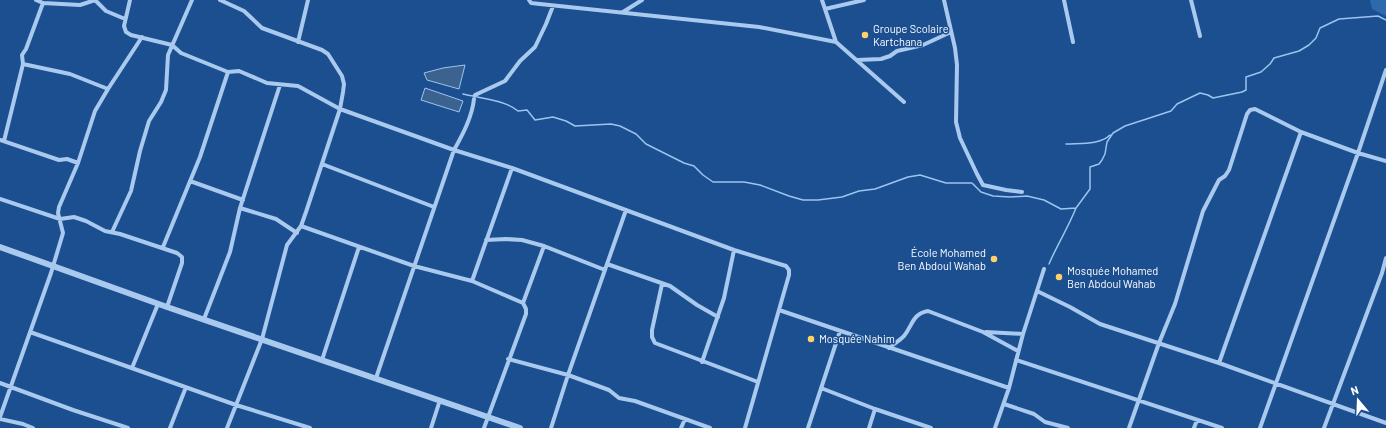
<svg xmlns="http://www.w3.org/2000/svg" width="1386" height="428" viewBox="0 0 1386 428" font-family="Barlow,sans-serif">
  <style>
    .green { fill: #2e69ad }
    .water { fill: #3c6290; stroke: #9cc4f0 }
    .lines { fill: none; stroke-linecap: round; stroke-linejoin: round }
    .stream { stroke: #9cc4f0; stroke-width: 1.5 }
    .minor { stroke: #a9c9ee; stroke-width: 4 }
    .tertiary { stroke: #a9c9ee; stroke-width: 6 }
    .poi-dot { fill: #ffd166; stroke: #1b4f8f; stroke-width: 1.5 }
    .labels { text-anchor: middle; stroke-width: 3; stroke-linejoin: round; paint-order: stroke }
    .poi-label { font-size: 11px; fill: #fff; stroke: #1b4f8f; text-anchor: start }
  </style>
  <rect width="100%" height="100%" fill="#1b4f8f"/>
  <path class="green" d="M1370,0h16v16l-14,-7z"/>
  <path class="water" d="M465,65l-6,24 -32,-9 -3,-7 19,-5z
    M425,88l38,13 -4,11 -38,-12z"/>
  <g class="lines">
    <path class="stream" d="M463,94c17,4 42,6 55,17l9,-1 8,10 18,-3 13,4 9,5 36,-2 9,2 16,8 10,10 38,19 10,3 9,9 10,7h31l16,3 29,11 14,4h15l24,-3 17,-6 16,-2 33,-12 12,-2 26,8h26l9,9 12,4 17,1 17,-1 17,4 17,9 15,-1 14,-19v-22l9,-3 3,-4 3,-6 2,-12 6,-9
      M1113,133l12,-7 46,-15 6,-7 23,-11 8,2 5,3 29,-6 4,-2v-13l15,-5 9,-8 4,-6 25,-7 10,-6 7,-7 4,-10 19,-9 39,-3 8,4
      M1066,144c14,-1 34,1 44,-9
      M1049,264c8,-19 19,-36 27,-56"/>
    <path class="minor" d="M36,0l7,3 37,2 15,-5 11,11 19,8
      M130,0l-6,26 2,6 5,3 41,10 9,8 47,19 11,-1 28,12 31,3 42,23 114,41 58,18 222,82 52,16 3,4v5l-44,153
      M220,0l24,11 18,17 60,22 6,4 14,22 2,8 -1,8 -3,17 -34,103 -5,14 -14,19 -25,94 -35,89
      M529,0l2,3 9,1 219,23 77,15 68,60
      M822,0l14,42
      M944,0l11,48 2,17 -1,57 4,16 17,36 6,11 23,5 16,2
      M1064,0l9,42
      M1191,0l9,36
      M825,9l39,-9
      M623,12l19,-12
      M298,42l10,-42
      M857,60l24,-1 9,-3 7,-5 26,-6 28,-13
      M23,64l47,10 38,15
      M475,95l30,-14 15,-20 15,-14 11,-23 7,-18
      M0,140l59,20 8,-1 11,4
      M4,141l19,-77 -1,-9 4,-6 17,-46
      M322,164l112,43
      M190,181l53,19
      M0,199l60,20 14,-2 12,4 19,10 15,3 57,19 5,4v6l-15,44
      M240,208l36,11 21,14
      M301,226l113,40 58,15 51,22 3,6v5l-42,114
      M112,232l19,-41 9,-40 9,-30 12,-19 5,-12 2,-35 24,-55
      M486,240l20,-1 16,1 22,6 61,24
      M163,247l37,-90 28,-85
      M607,264l63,22 27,19 21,12
      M472,281l40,-113
      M662,284l-10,46v7l3,6 103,39
      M1037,291l33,16 30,17 119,39 167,60
      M523,303l21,-57
      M779,310l230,78
      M204,319l26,-67 10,-44 40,-123
      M30,332l206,73 74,23
      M986,332l37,2
      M889,348c5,-4 11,-8 15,-12 9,-11 8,-22 24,-25l55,21 35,19
      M508,359l60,16 41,15 10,8 16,3 75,27
      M322,360l37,-113
      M1016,360l206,68
      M702,362l22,-64 10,-48
      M1219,363l82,-231
      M132,368l26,-64
      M376,378l78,-228c9,-16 18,-33 20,-51
      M0,383l73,27 55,18
      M821,388l54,21 56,19
      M1004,404l30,10 11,8 23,6
      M0,417l51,-144 12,-40 -5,-20 1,-6 19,-44 17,-52 13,-22 34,-52
      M0,419l23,5 10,4
      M170,428l16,-41
      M431,428l9,-28
      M551,428l17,-53 58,-165
      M681,428l4,-9
      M808,428l32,-97
      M869,428l6,-19
      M995,428l14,-40 14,-54 21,-65
      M1129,428l30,-85 16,-39 28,-93 16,-31 6,-4 4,-6 18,-56 3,-4 5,-1 46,23 57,21 28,8
      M1194,428l3,-8
      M1260,428l98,-275 28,-83
      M1324,428l58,-155 4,-15"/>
    <path class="tertiary" d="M0,247l167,60 353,121"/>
  </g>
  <g class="poi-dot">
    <circle cx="865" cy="35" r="4"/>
    <circle cx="994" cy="259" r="4"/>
    <circle cx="1059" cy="277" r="4"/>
    <circle cx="811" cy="339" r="4"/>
  </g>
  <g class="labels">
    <g class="poi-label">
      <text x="873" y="33">Groupe Scolaire<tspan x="873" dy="13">Kartchana</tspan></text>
      <text x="986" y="257" text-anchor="end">École Mohamed<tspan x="986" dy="13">Ben Abdoul Wahab</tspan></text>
      <text x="1067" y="275">Mosquée Mohamed<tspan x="1067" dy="13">Ben Abdoul Wahab</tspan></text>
      <text x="819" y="343">Mosquée Nahim</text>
    </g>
  </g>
  <g transform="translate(1358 400) rotate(341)" stroke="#1b4f8f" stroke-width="3" paint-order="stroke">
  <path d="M0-3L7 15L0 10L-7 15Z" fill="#ffffff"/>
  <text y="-6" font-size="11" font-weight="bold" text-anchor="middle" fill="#ffffff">N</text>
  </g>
</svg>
